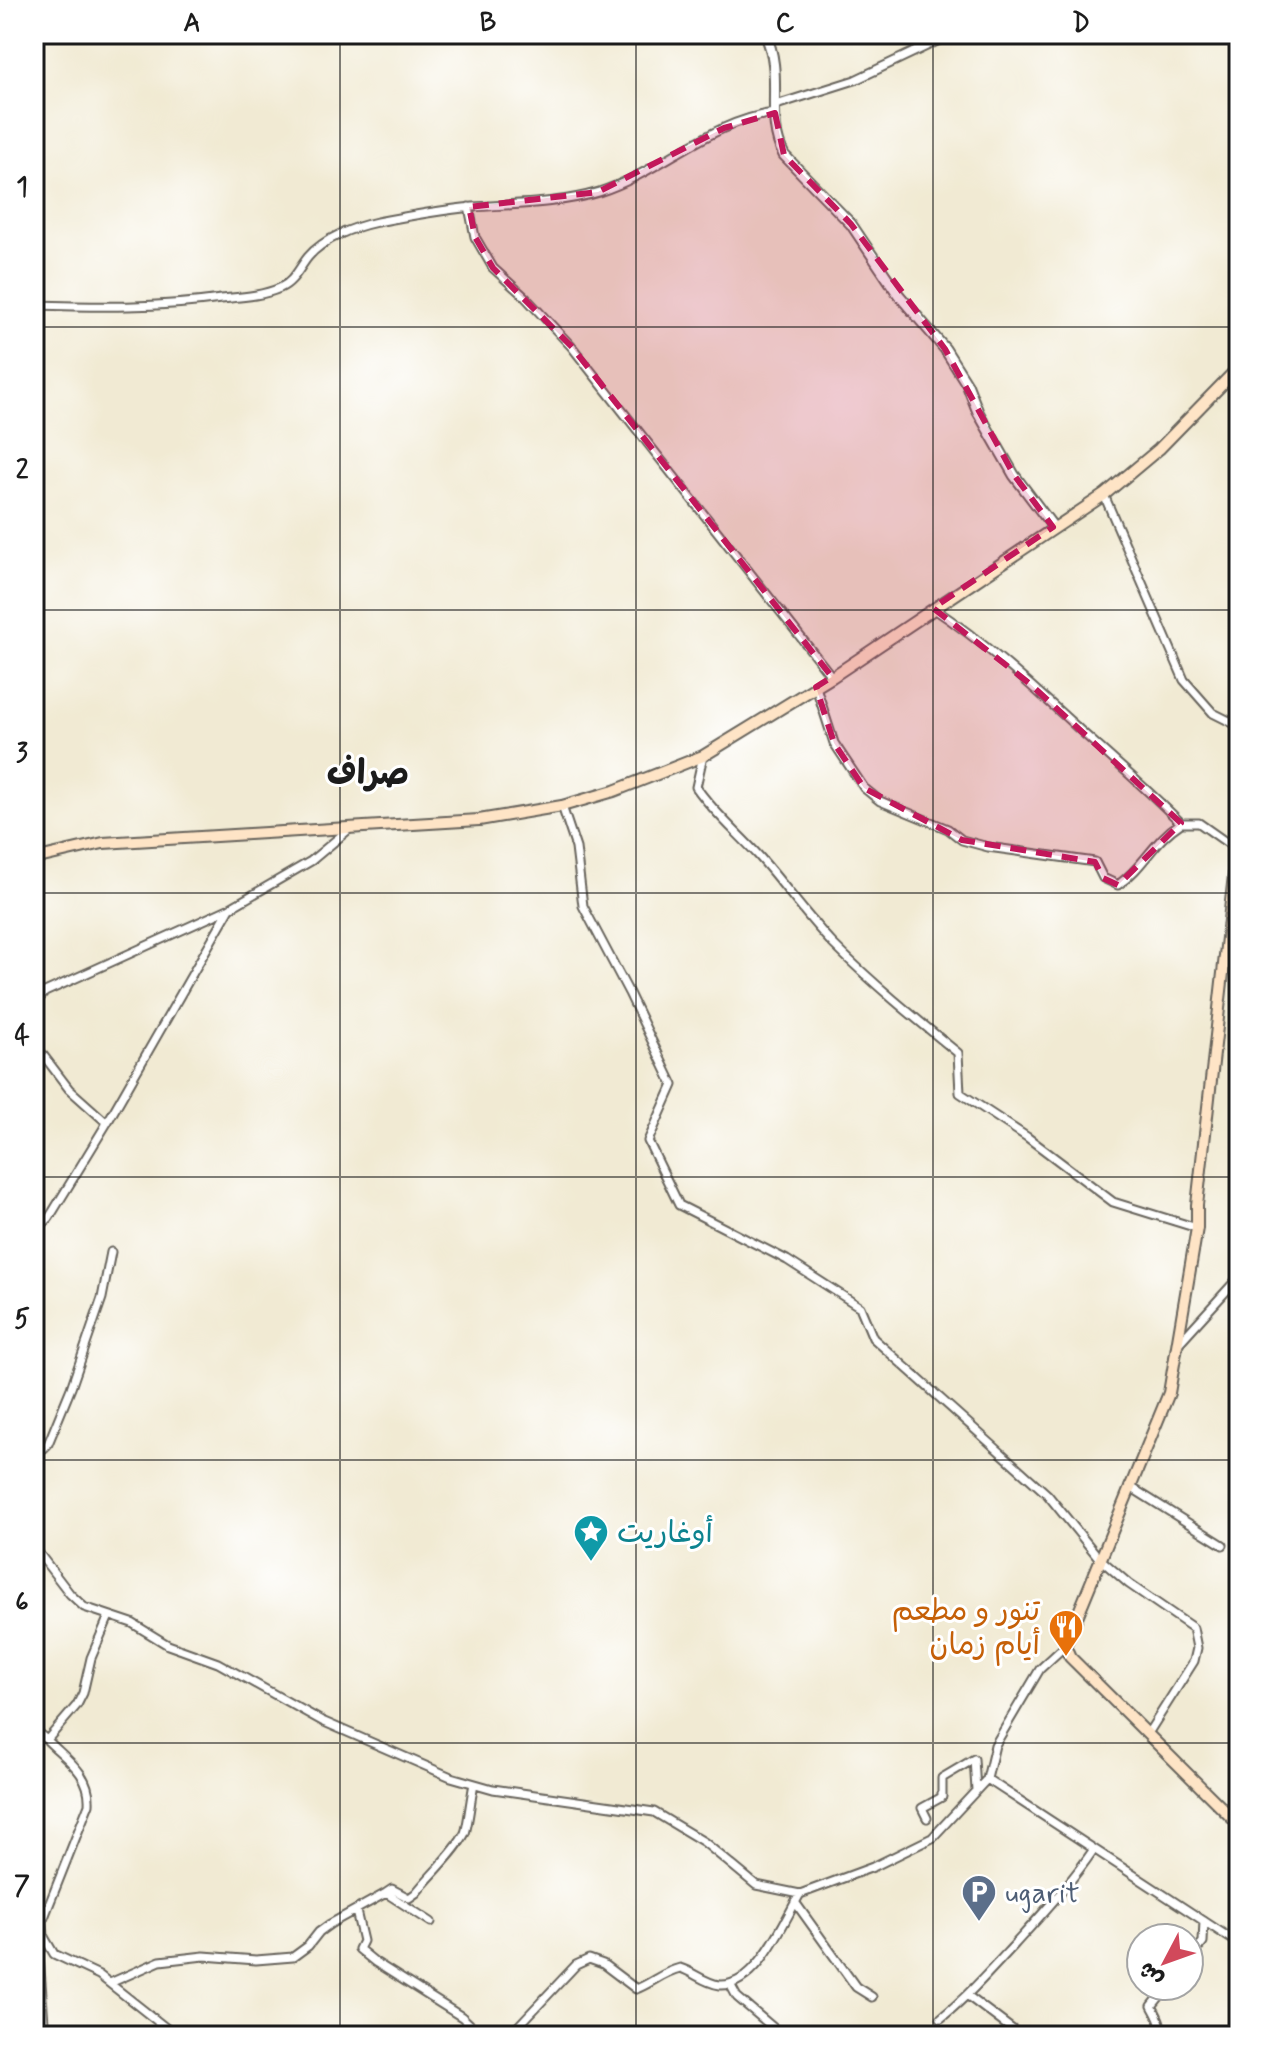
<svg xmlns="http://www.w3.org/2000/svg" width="1273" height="2070" viewBox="0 0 1273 2070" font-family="Mynerve,'Playpen Sans Arabic',sans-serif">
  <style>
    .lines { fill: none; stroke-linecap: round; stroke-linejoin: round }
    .minor-casing { stroke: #67645c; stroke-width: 11 }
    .tertiary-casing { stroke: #67645c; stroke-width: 13 }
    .secondary-casing { stroke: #67645c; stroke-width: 14 }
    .minor { stroke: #fff; stroke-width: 7 }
    .tertiary { stroke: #fff; stroke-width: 9 }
    .secondary { stroke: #fee4c6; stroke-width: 10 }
    .marked { fill: #c2185b; fill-opacity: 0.2; stroke: #c2185b; stroke-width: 6; stroke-dasharray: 16 10; stroke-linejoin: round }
    .grid { fill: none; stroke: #1c1c1c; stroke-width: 2; stroke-opacity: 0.55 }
    .labels { text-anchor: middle; stroke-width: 6; stroke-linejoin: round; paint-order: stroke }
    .culture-label { font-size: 30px; fill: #0d838f; stroke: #fff; text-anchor: start }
    .food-label { font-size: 30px; fill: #c56008; stroke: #fff; text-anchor: end }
    .service-label { font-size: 30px; fill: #4e5e75; stroke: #fff; text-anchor: start }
    .quarter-label { font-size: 34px; font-weight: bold; fill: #1c1c1c; stroke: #fff }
    .neatline { fill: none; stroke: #1c1c1c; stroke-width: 3 }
    .grid-label { font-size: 26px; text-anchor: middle; font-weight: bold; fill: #1c1c1c }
  </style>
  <rect width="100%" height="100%" fill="#fff"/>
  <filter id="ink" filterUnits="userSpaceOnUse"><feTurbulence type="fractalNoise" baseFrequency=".0125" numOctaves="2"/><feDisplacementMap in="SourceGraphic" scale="16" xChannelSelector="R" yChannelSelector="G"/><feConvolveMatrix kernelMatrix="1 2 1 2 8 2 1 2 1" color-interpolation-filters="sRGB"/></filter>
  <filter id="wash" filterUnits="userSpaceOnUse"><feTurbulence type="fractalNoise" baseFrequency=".006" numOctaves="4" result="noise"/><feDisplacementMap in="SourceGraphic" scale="32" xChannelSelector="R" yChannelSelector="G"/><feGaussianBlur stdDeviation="1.8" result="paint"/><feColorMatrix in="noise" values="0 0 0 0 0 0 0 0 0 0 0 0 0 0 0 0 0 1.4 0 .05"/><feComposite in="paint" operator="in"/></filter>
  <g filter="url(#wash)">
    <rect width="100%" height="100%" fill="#f1ead3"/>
  </g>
  <g filter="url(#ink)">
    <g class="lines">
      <defs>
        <path id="minor" d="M776,105l79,-25 97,-46
          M469,207l6,30 18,31 32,29 47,50 260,330
          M34,305c65,2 123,3 187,-6 20,-2 41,-3 59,-11 14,-6 19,-20 28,-31 16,-19 46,-30 69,-35 31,-6 65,-12 96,-15 41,-3 86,-3 126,-15 61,-19 112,-72 176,-79
          M1104,495l80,185 29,33 26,13
          M933,608c54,36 100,79 148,123 34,30 68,60 100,92h18l34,24 2,13
          M816,687l18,56 30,45 16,13 68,28 14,11 26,7 107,15 8,16 15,7c27,-19 35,-44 63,-62
          M703,756l-7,31c18,26 41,45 62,68 26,29 48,61 75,89 39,39 82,74 125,109l2,40 67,44 86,65 84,26
          M562,806l14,42 7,58 46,87 44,92 -25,56 31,64 108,55 73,47 13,31 174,156 52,64 30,26 64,44 4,20 -3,13 -47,74
          M34,1005l11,-13 183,-83
          M34,1043l35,46 38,34
          M34,1232l15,-14 58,-95 123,-215 81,-47 37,-31
          M1179,1343l60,-66
          M34,1458l14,-14 23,-56 31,-90 9,-46
          M1129,1486l94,59
          M34,1547l36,47 14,13 48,16 36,22 50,18 104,58 129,56 42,12 161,23 50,30 52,43 44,9 73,-27 59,-29 55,-59 8,-34 45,-76 25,-23
          M109,1616l-18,42 -8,35 -6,12 -30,35c20,20 44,34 42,64l-46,116 1,17 10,17 45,21 77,61
          M34,1730l13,10
          M987,1779l252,165
          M927,1818l-5,-10 20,-11v-19l32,-19 2,31
          M386,1893l6,-4 17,9 7,-5c14,-18 39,-40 49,-60 3,-7 6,-37 9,-49
          M795,1902l61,85 16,10
          M356,1911l7,30 -4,8 16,13 87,55 20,19
          M44,1937l-5,18 6,81
          M1189,1959l14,-17 1,-21
          M110,1983l50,-22 44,-5 52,4 37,-3 15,-11 11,-14 11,-8 56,-31 45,29
          M730,1984l7,13 46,39
          M968,1996l53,40
          M941,2018c27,-22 50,-48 74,-74 28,-31 56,-61 79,-95
          M509,2036l67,-71 13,-6 14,5 33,25c16,-6 27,-17 44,-21 14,4 24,15 40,17 37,2 64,-64 80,-91
          M1159,2036c5,-10 -2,-21 -7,-30l16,-20"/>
        <path id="tertiary" d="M765,34c20,40 -1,85 19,121l67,69 47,70 47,55 22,35 11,28 36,63 39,52"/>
        <path id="secondary" d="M1239,852l-4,14 -38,339v23l-28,165 -104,253 5,11 169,168
          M34,859l69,-16 376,-23 83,-14 52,-15 89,-35 129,-79 272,-182 55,-46 80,-82"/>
      </defs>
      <use href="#minor" class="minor-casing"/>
      <use href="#tertiary" class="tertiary-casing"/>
      <use href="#secondary" class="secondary-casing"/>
      <use href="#minor" class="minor"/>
      <use href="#tertiary" class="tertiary"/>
      <use href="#secondary" class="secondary"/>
    </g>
  </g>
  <path class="marked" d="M775,113l9,42 67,69 94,125 69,126 39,52 -120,81 96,75 152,140 -63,62 -15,-7 -8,-16 -133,-22 -98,-52 -30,-45 -18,-56 16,-10 -260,-330 -79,-79 -18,-31 -6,-30 129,-15 126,-64z"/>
  <path class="grid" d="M340,34v2002M636,34v2002M933,34v2002M34,327h1205M34,610h1205M34,893h1205M34,1177h1205M34,1460h1205M34,1743h1205"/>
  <defs>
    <symbol id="sight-pin" viewBox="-11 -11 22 30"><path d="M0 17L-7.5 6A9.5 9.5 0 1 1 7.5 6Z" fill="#0f9aa8" stroke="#fff"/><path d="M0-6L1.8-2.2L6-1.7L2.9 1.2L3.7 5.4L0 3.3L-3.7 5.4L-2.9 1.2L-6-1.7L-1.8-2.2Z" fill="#fff"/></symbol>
    <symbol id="restaurant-pin" viewBox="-11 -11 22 30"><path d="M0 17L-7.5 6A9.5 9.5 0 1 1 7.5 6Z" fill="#e8710a" stroke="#fff"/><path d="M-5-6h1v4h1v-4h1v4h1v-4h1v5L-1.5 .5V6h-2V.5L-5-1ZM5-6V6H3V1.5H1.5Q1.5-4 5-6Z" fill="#fff"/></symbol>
    <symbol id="parking-pin" viewBox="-11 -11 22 30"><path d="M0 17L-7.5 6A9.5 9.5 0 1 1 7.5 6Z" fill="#5c6f8a" stroke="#fff"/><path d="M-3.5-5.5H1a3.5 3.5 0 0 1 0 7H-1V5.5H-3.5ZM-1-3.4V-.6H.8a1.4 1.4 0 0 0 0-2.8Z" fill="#fff"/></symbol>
  </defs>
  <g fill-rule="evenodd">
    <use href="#sight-pin" x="571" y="1512" width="40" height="54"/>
    <use href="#restaurant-pin" x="1046" y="1607" width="40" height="54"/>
    <use href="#parking-pin" x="959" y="1872" width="40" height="54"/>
  </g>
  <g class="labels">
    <g class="culture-label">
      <text x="617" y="1542">أوغاريت</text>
    </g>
    <g class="food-label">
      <text x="1040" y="1620">تنور و مطعم<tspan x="1040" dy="34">أيام زمان</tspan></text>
    </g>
    <g class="service-label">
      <text x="1005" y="1902">ugarit</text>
    </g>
    <g class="quarter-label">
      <text x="368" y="784">صراف</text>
    </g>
  </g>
  <rect width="1273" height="2070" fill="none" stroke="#fff" stroke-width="88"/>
  <g transform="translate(1165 1962) rotate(229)"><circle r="38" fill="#ffffff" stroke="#a4a4a4" stroke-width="2"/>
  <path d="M0-6L14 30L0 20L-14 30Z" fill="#d1495b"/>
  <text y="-12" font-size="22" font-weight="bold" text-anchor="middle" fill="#1c1c1c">ش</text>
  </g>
  <rect x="44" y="44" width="1185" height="1982" class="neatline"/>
  <g class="grid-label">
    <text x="192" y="31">A</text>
    <text x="488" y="31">B</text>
    <text x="785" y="31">C</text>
    <text x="1081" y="31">D</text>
    <text x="22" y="195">1</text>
    <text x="22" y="478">2</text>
    <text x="22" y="761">3</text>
    <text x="22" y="1044">4</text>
    <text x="22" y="1327">5</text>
    <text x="22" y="1610">6</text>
    <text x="22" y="1894">7</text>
  </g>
</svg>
